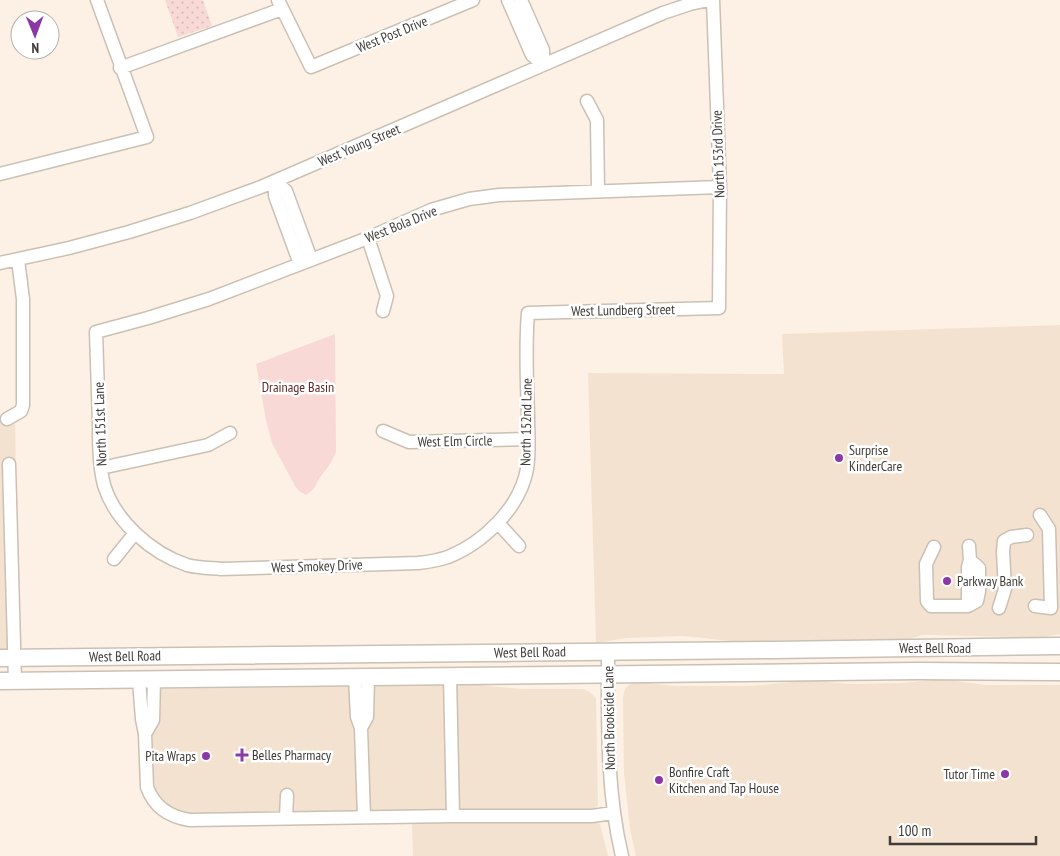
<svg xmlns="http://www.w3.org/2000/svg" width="1060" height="856" viewBox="0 0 1060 856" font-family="'PT Sans Narrow',sans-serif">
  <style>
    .built { fill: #f3e2cf }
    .grass { fill: url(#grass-dots) }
    .park { fill: #f8d9d5 }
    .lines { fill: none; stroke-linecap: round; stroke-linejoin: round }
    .minor-casing { stroke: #cac0b4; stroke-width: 15 }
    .major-casing { stroke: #cac0b4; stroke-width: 19 }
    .minor { stroke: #fff; stroke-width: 12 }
    .major { stroke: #fff; stroke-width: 16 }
    .poi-dot { fill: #8b38a6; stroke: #fff; stroke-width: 2 }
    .labels { text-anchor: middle; stroke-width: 5; stroke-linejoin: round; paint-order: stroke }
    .street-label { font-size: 14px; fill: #403c37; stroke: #fff }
    .park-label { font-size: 14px; fill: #5e2a26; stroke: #fff }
    .poi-label { font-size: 14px; fill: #403c37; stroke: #fff; text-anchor: start }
  </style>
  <defs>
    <pattern id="grass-dots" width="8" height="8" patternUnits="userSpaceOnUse" patternTransform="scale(1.25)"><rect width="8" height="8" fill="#f8d9d5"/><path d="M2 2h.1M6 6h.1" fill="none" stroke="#d6bbb7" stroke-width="1.8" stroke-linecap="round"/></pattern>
  </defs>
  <rect width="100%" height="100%" fill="#fcf1e4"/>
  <path class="built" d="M1060,325v309l-20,4 -104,-3h-14l-12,4 -179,2 -48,-5 -57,2 -30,5 -8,-270 196,1 -2,-40z
    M0,419h15l4,230h-19z
    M942,679l43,6h75v171h-424l-6,-27 -6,-56 -1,-76 2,-8 6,-6 8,-1 34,4h80l57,-6 39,4 53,-1z
    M479,685l43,4h61l7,3 6,6 2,107 -4,4 -409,7 -24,-13 -10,-23 -1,-91z
    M593,821l7,3 8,32h-195l-1,-33z"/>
  <path class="grass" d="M165,0h38l9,26 -34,11z"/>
  <path class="park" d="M335,334l1,118c-4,10 -9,16 -15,24 -5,7 -6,14 -15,19l-7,-4 -4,-5 -23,-43 -6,-23 -10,-56z"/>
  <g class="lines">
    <defs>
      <path id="minor" d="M278,0l33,67 162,-67
        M508,0l24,55 11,10
        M521,0l22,50v15
        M713,0l7,187 -1,121 -191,5c-3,34 -1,69 0,103 0,17 2,36 -1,53 -7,39 -44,74 -79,88 -9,3 -20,5 -30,6l-197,6c-11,-1 -23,-1 -34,-4 -36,-12 -72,-44 -83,-80 -5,-20 -5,-41 -5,-61 -1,-31 -2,-62 -3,-92l52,-14 61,-19 159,-61 63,-28 38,-11 30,-4 221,-8
        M120,68l162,-59
        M587,101l10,19 1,71
        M0,174l147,-37 -50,-137
        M275,181l11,10 25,68
        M275,181v15l25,68
        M368,238l19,58 -4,15
        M0,263l69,-15 60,-16 61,-19 71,-26 402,-174 27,-9 19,-4
        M7,419l14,-8 2,-6v-106l-5,-39
        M383,431l26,11 119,-3
        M9,464l6,217
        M101,468l107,-23 22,-12
        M498,523l21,23
        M934,547l-8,17 1,37 4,5h37l9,-5 2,-10v-23l-9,-8 -1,-14
        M114,559l21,-26
        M968,606v-39l2,-7
        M1035,606l16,2 -2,-79 -9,-14
        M999,608l6,-19 -2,-37 1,-11 7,-4 16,-2
        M608,651c0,69 -2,138 14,205
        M355,676l2,41 4,11 3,89
        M450,676l3,140
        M139,680l3,39 3,15 2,53c7,20 23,30 43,33l263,-4h139l21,-3
        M361,728l6,-11 1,-41
        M145,734l8,-14 1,-41
        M286,818l1,-23"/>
      <path id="major" d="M0,658l773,-8 287,-4
        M0,681l919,-10 141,1"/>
    </defs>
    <use href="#minor" class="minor-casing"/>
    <use href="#major" class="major-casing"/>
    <use href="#minor" class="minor"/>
    <use href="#major" class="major"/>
  </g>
  <g class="poi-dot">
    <circle cx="839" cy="458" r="5"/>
    <circle cx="947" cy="581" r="5"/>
    <path d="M239.5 747.5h5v5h5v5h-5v5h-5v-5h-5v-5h5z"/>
    <circle cx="206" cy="756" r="5"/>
    <circle cx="1005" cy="774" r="5"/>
    <circle cx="659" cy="780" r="5"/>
  </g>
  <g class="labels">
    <g class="street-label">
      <text transform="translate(392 34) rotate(-22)" y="5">West Post Drive</text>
      <text transform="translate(359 145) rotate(-23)" y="5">West Young Street</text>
      <text transform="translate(718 154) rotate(-92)" y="5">North 153rd Drive</text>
      <text transform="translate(401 224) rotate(-22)" y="5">West Bola Drive</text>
      <text transform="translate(623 310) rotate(-1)" y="5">West Lundberg Street</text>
      <text transform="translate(526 422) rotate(-89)" y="5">North 152nd Lane</text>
      <text transform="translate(100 424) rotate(-92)" y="5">North 151st Lane</text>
      <text transform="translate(455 441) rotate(-1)" y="5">West Elm Circle</text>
      <text transform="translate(317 566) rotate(-2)" y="5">West Smokey Drive</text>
      <text x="935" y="653">West Bell Road</text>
      <text transform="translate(530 652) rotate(-1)" y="5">West Bell Road</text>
      <text transform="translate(125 656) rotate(-1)" y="5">West Bell Road</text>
      <text transform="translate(609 718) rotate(-91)" y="5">North Brookside Lane</text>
    </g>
    <g class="park-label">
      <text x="298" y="392">Drainage Basin</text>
    </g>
    <g class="poi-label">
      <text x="849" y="455">Surprise<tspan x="849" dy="16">KinderCare</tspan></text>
      <text x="957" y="586">Parkway Bank</text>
      <text x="252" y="760">Belles Pharmacy</text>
      <text x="196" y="761" text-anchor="end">Pita Wraps</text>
      <text x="669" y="777">Bonfire Craft<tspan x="669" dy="16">Kitchen and Tap House</tspan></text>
      <text x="995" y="779" text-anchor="end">Tutor Time</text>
    </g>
  </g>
  <g transform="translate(35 35) rotate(179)"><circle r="24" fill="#ffffff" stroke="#b3b1af"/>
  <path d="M0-4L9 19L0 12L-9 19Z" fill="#8b38a6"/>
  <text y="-8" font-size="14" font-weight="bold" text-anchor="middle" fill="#403c37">N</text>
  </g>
  <path d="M890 836v8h146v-8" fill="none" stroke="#403c37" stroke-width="2.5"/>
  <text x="898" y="836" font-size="15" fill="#403c37" stroke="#ffffff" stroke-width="4" paint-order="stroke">100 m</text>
</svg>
